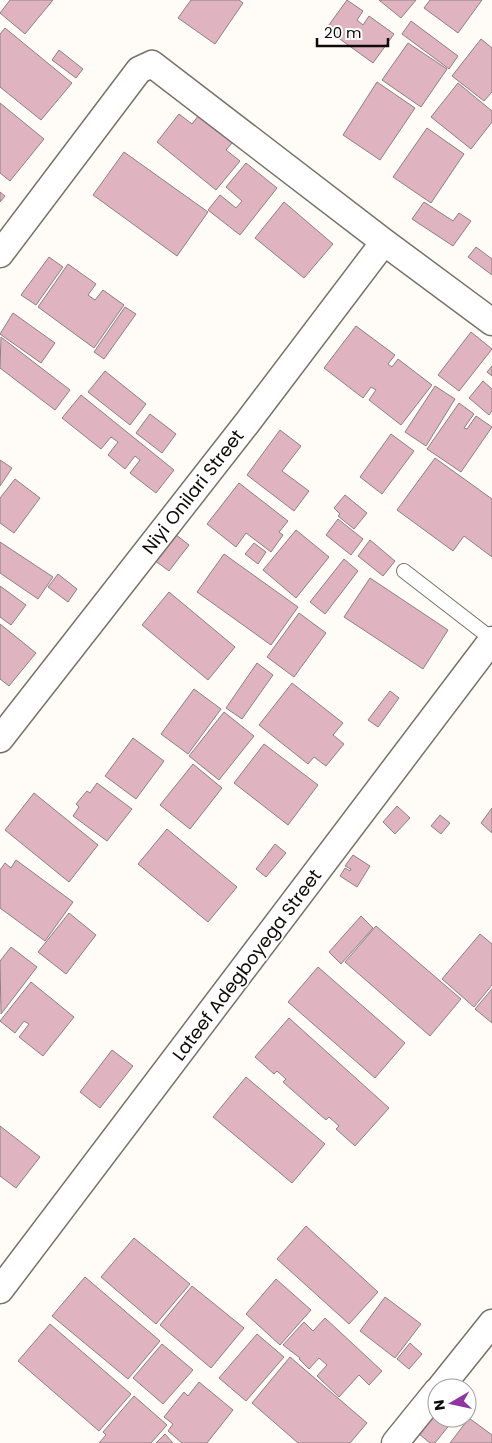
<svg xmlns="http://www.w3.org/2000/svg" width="492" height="1443" viewBox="0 0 492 1443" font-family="Poppins,sans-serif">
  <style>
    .building { fill: #dfb3c0; stroke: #8d8083 }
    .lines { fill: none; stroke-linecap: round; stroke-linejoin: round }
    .service-casing { stroke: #797269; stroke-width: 16 }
    .minor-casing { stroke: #797269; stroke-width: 29 }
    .service { stroke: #fff; stroke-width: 14 }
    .minor { stroke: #fff; stroke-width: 26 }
    .labels { text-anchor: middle; stroke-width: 4; stroke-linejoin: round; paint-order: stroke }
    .street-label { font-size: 18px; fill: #0e0b08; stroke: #fff }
  </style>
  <rect width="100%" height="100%" fill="#fffbf7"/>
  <path class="building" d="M10,0h43l-28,34 -25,-21z
    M191,0h48l4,3 -28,41 -37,-26z
    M347,0l16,11 -6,9 6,5 6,-9 25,18 -21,29 -47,-34z
    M379,0h37l-15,18z
    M430,0h52l-24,33 -34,-25z
    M411,21l47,35 -9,13 -47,-35z
    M5,28l67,55 -31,37 -41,-33v-53z
    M481,39l11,9v44l-8,9 -32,-25z
    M408,43l39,26 -26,38 -39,-27z
    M59,50l24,19 -7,9 -24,-18z
    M377,82l38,26 -35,52 -37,-25z
    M458,83l34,28v11l-21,27 -40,-32z
    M0,103l44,36 -34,42 -10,-8z
    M179,114l13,10 7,-9 33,28 -6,7 14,11 -24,29 -59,-48z
    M427,128l37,26 -33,49 -38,-26z
    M124,152l84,60 -31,44 -84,-61z
    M246,163l31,25 -37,47 -32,-25 12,-15 16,13 6,-7 -16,-14z
    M0,192l5,4 -5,6z
    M284,202l49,42 -29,34 -49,-40z
    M424,202l29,19 6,-8 12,8 -18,25 -41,-27z
    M476,247l16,12v16l-24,-18z
    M49,257l14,10 -27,38 -15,-10z
    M68,264l28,20 -8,11 7,5 8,-10 21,15 -30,43 -56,-41z
    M125,307l11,7 -32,45 -10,-7z
    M13,313l42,30 -14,20 -41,-29z
    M356,326l39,29 -7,9 4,3 6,-8 34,26 -31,40 -32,-25 7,-10 -5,-3 -8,11 -39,-30z
    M471,332l21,17 -33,42 -21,-16z
    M1,337l69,53 -15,20 -55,-42z
    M492,366v10l-5,-4z
    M105,371l41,33 -16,21 -42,-33z
    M483,381l9,8v22l-3,4 -20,-17z
    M435,386l20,13 -29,47 -21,-14z
    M81,395l93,75 -18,23 -26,-20 10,-13 -5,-4 -10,13 -17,-14 10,-13 -7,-5 -10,12 -39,-31z
    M459,403l15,11 -10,14 3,1 9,-13 16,11 -31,45 -34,-23z
    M150,414l26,20 -14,19 -26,-20z
    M280,430l21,16 -19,25 27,20 -15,20 -47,-36z
    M391,434l23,17 -32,43 -22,-17z
    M435,458l57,41v58l-28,-21 -11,15 -56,-41z
    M0,460l12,8 -12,18z
    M15,479l25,19 -26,35 -14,-10v-25z
    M239,483l49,38 -9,11 4,3 -12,17 -25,-19 -10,14 -29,-23z
    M345,495l22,18 -13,16 -16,-13 2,-2 -6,-6z
    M338,519l25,20 -12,16 -25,-20z
    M296,530l33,27 -33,41 -33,-28z
    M175,534l14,11 -20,26 -15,-11z
    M370,540l25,21 -12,15 -25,-20z
    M0,542l53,35 -15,22 -38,-26z
    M254,543l12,9 -8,12 -13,-10z
    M224,554l74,53 -27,38 -74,-53z
    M344,559l14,12 -33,43 -15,-12z
    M58,574l19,15 -9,13 -20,-15z
    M370,578l78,52 -25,39 -79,-52z
    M0,586l26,19 -15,20 -11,-8z
    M169,592l66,55 -27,33 -66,-55z
    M299,613l27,20 -32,44 -27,-20z
    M0,624l36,29 -27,33 -9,-7z
    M257,663l16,12 -31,44 -16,-11z
    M292,683l51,40 -10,12 11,9 -18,22 -12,-9 -6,7 -49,-39z
    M194,689l27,20 -33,45 -27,-20z
    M390,691l9,7 -21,29 -10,-7z
    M224,712l30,24 -35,44 -30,-24z
    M133,738l31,23 -28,38 -31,-23z
    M264,744l54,41 -30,40 -54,-42z
    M193,764l29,24 -32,41 -30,-24z
    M97,783l35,26 -25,32 -34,-25 6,-9 -3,-3 11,-13 3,2z
    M34,793l64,52 -29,37 -64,-52z
    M397,806l13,12 -15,16 -12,-12z
    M492,808v25l-11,-10z
    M440,815l10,8 -9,11 -10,-8z
    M167,829l70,58 -29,35 -70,-58z
    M275,844l11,9 -20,24 -10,-8z
    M353,855l17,11 -13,21 -17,-11 5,-8 5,3 1,-2 -6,-3z
    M16,860l57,42 -28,39 -45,-33v-38l5,-7 6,5z
    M69,913l27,22 -30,39 -28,-22z
    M361,916l12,12 -32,36 -12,-12z
    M376,926l85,73 -31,37 -85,-74z
    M480,934l12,10v41l-18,22 -32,-28z
    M11,947l26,20 -36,47 -1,-53z
    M318,967l87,76 -30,35 -87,-76z
    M31,982l43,35 -31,39 -24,-19 10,-13 -5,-3 -9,12 -15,-12z
    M492,989v34l-17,-14z
    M289,1018l100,90 -34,38 -19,-17 3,-3 -10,-9 -3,3 -43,-38 3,-3 -9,-8 -3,3 -19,-17z
    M112,1050l21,16 -33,42 -20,-16z
    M246,1077l79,67 -33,39 -79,-66z
    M0,1126l40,31 -24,31 -16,-12z
    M306,1226l72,66 -29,32 -72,-65z
    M134,1238l56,46 -34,40 -55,-47z
    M85,1277l75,64 -32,38 -76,-63z
    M276,1279l35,31 -31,35 -34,-31z
    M192,1286l52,42 -33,40 -51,-43z
    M385,1297l36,27 -26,34 -35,-27z
    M325,1318l57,53 -13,14 -10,-10 -20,22 -22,-21 10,-11 -8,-7 -10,11 -10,-10 1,-1 -17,-13 21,-23 9,9z
    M50,1324l81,70 -32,37 -81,-70z
    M257,1334l27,23 -38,44 -27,-23z
    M410,1343l12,11 -13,15 -12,-10z
    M162,1344l31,26 -30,34 -30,-26z
    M290,1357l77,66 -17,20h-52l-46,-40z
    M199,1382l34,28 -26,33h-25l-14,-12 5,-7 -9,-7 20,-25 4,4z
    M134,1396l33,29 -16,18h-52l7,-8 -3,-3z
    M437,1411v7h18l-20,25h-5l-11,-9z
    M469,1418l23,17v8h-42z
    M165,1434l8,9h-17z"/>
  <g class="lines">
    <defs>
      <path id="service" d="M404,571l88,68"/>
      <path id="minor" d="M0,254l139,-184 13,-6 232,178 108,80
        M0,739l247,-316 137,-181
        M0,1290l492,-650
        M440,1388l52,-65
        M395,1443l42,-52"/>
    </defs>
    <use href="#service" class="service-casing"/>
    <use href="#minor" class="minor-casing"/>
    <use href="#service" class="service"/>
    <use href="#minor" class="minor"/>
  </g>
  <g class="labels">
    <g class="street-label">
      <text transform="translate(193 492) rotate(-52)" y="6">Niyi Onilari Street</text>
      <text transform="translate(247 965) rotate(-53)" y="6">Lateef Adegboyega Street</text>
    </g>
  </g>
  <g transform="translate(452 1403) rotate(261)"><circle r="24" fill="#ffffff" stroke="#9f9d9c"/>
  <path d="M0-4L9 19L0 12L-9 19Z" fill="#8f36a2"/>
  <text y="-8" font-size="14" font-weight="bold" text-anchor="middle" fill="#0e0b08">N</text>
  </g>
  <path d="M317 38v8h71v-8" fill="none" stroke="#0e0b08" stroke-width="2.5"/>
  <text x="324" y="38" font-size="15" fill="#0e0b08" stroke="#ffffff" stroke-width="4" paint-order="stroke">20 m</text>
</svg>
